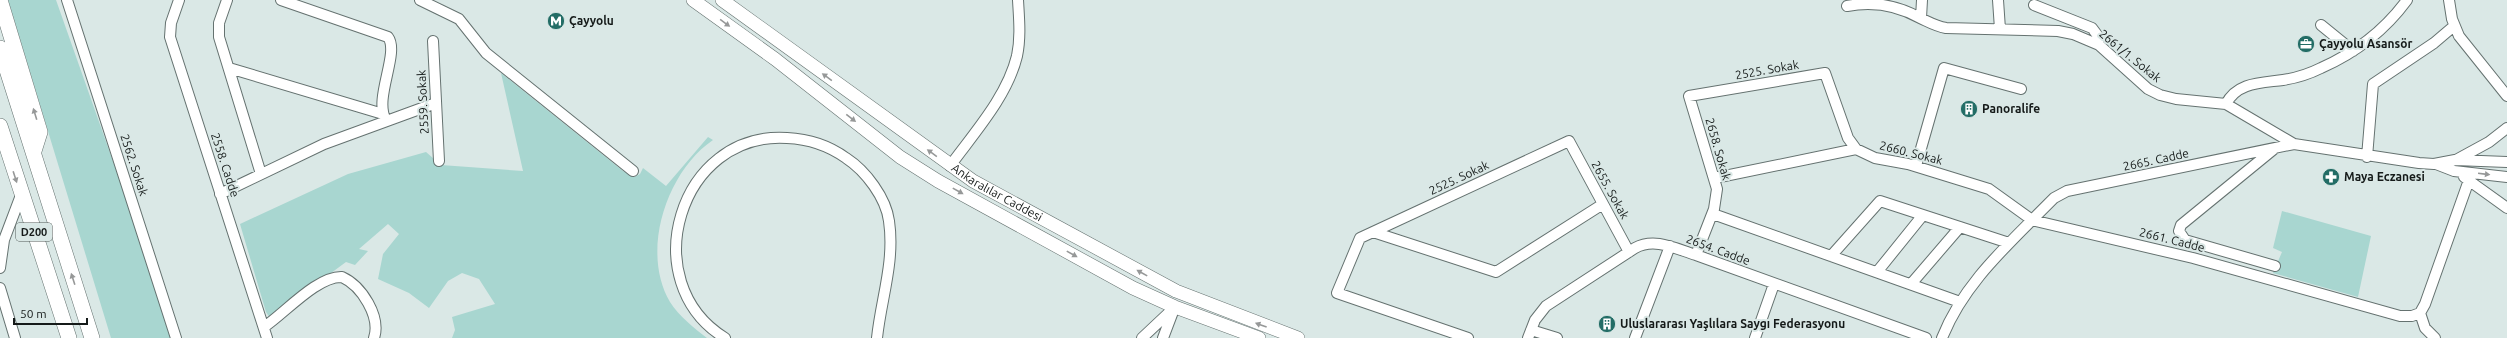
<svg xmlns="http://www.w3.org/2000/svg" width="2507" height="338" viewBox="0 0 2507 338" font-family="Ubuntu,sans-serif">
  <style>
    .green { fill: #a8d6d0 }
    .lines { fill: none; stroke-linecap: round; stroke-linejoin: round }
    .minor-casing { stroke: #657270; stroke-width: 12 }
    .major-casing { stroke: #657270; stroke-width: 14 }
    .highway-casing { stroke: #657270; stroke-width: 16 }
    .minor { stroke: #fff; stroke-width: 10 }
    .major { stroke: #fff; stroke-width: 13 }
    .highway { stroke: #fff; stroke-width: 15 }
    .oneway { fill: #969898 }
    .labels { text-anchor: middle; stroke-width: 4; stroke-linejoin: round; paint-order: stroke }
    .shield { fill: #dae8e6; stroke: #505856; stroke-width: 1 }
    .shield-label { font-size: 11px; font-weight: bold; fill: #151a19 }
    .poi-label { font-size: 12px; font-weight: bold; fill: #151a19; stroke: #dae8e6; text-anchor: start }
    .street-label { font-size: 12px; fill: #151a19; stroke: #dae8e6 }
  </style>
  <rect width="100%" height="100%" fill="#dae8e6"/>
  <path class="green" d="M8,0h48l89,252 26,86h-60z
    M501,73l122,98 11,6 6,-3 3,-6 23,18 42,-49 5,3c-46,31 -73,111 -43,162 9,14 24,26 37,36h-255l3,-8 -3,-13 43,-13 -16,-25 -17,-6 -14,8 -19,27 -20,-15 -31,-14 5,-25 16,-20 -11,-10 -29,25 9,2 -13,14 -9,-3 -76,56 -4,-6 -26,-88 108,-50 78,-22 15,13 82,6z
    M2282,211l89,25 -13,61 -85,-24 9,-21 -9,-4z"/>
  <g class="lines">
    <defs>
      <path id="minor" d="M67,0l109,338
        M179,0l-8,23 -1,14 97,301
        M227,0l-8,23v14l42,137
        M281,0l107,37c12,16 -15,62 -2,83
        M420,0l39,19 27,34 147,118
        M1998,0l2,29
        M2449,0l3,19 7,17 48,60
        M2034,5l58,23 6,8 1,9
        M1847,6c26,-5 50,-1 73,12 9,4 15,8 26,10l112,3 15,3 26,11 49,44 12,6 16,4 50,5 68,40 125,19 15,1 21,-4 52,2
        M1921,18l1,-18
        M2321,25l32,26
        M433,41l6,120
        M229,68l154,46
        M2226,104c11,-22 35,-21 57,-24 13,-2 26,-6 38,-12 34,-15 64,-38 86,-68
        M2274,149l-93,76 -2,6 6,9 90,26
        M2367,157l6,-73 61,-41 20,-17
        M2456,160l33,-18 18,-14
        M2436,164l18,7 53,6
        M950,166c24,-33 57,-69 67,-110 4,-19 2,-38 1,-56
        M1916,166l28,-98 77,21
        M2464,177l43,31
        M1715,178l141,-29
        M220,194l104,-50 112,-41
        M1713,214l247,88
        M1373,232l123,40 107,-68
        M1696,255l18,-46 3,-20 -28,-93 136,-23 23,65 8,11 19,9 33,6 81,25 43,31 22,-22 13,-7 227,-47
        M1831,256l49,-55 129,42
        M0,268l4,-28 17,-45
        M1877,272l46,-57
        M1911,284l49,-57
        M0,288l15,50
        M2420,313l5,-9 44,-124
        M264,327c21,-14 53,-51 78,-50 20,9 39,40 32,61
        M1531,330l26,8
        M725,338c-91,-56 -46,-207 62,-200 22,1 41,7 59,20 20,13 40,40 43,63 6,41 -8,78 -12,117
        M1142,338l33,-31
        M1163,338l11,-29
        M1468,338l-131,-45 23,-55 209,-97 60,111
        M1528,338l7,-18 11,-14 89,-58c20,-11 41,1 61,7l230,83
        M1635,338l35,-92
        M1755,338l19,-54
        M1942,338c19,-48 55,-83 90,-118l161,38 207,58h12l8,-3 5,15 10,10"/>
      <g id="major">
        <path d="M693,0l82,59 125,98 38,24 195,107 42,19 84,31"/>
        <path id="s1" d="M722,0l251,181 203,110 122,47"/>
      </g>
      <path id="highway" d="M0,0l40,132 -6,19
        M0,48l92,290
        M0,126l69,212"/>
    </defs>
    <use href="#minor" class="minor-casing"/>
    <use href="#major" class="major-casing"/>
    <use href="#highway" class="highway-casing"/>
    <use href="#minor" class="minor"/>
    <use href="#major" class="major"/>
    <use href="#highway" class="highway"/>
  </g>
  <defs><path id="oneway-solid" d="M-6-.8H1V-3.2L6.5 0L1 3.2V.8H-6Z"/></defs>
  <g class="oneway">
    <use href="#oneway-solid" transform="translate(725 23) rotate(36)"/>
    <use href="#oneway-solid" transform="translate(827 77) rotate(-144)"/>
    <use href="#oneway-solid" transform="translate(35 114) rotate(-107)"/>
    <use href="#oneway-solid" transform="translate(851 118) rotate(38)"/>
    <use href="#oneway-solid" transform="translate(932 153) rotate(-144)"/>
    <use href="#oneway-solid" transform="translate(2484 174) rotate(7)"/>
    <use href="#oneway-solid" transform="translate(15 177) rotate(72)"/>
    <use href="#oneway-solid" transform="translate(958 191) rotate(29)"/>
    <use href="#oneway-solid" transform="translate(1072 254) rotate(29)"/>
    <use href="#oneway-solid" transform="translate(1142 273) rotate(-151)"/>
    <use href="#oneway-solid" transform="translate(73 279) rotate(-108)"/>
    <use href="#oneway-solid" transform="translate(1261 325) rotate(-160)"/>
  </g>
  <defs>
    <symbol id="metro-disc" viewBox="-11 -11 22 22"><circle r="9.5" fill="#236d66" stroke="#dae8e6"/><path d="M-5.5 5V-5H-3L0 0L3-5H5.5V5H3V-.5L0 4L-3-.5V5Z" fill="#fff"/></symbol>
    <symbol id="office-disc" viewBox="-11 -11 22 22"><circle r="9.5" fill="#236d66" stroke="#dae8e6"/><path d="M-6-3h4V-5.5h4V-3h4V5H-6ZM-1-4.5V-3h2v-1.5ZM-6 0V1H6V0Z" fill="#fff"/></symbol>
    <symbol id="building-disc" viewBox="-11 -11 22 22"><circle r="9.5" fill="#236d66" stroke="#dae8e6"/><path d="M-4-6H4V6H1V3H-1V6H-4ZM-2.5-4.3h1.7v1.8h-1.7ZM.8-4.3h1.7v1.8H.8ZM-2.5-1h1.7V.8h-1.7ZM.8-1h1.7V.8H.8Z" fill="#fff"/></symbol>
    <symbol id="pharmacy-disc" viewBox="-11 -11 22 22"><circle r="9.5" fill="#236d66" stroke="#dae8e6"/><path d="M-2-6h4v4h4v4h-4v4h-4v-4h-4v-4h4Z" fill="#fff"/></symbol>
  </defs>
  <g fill-rule="evenodd">
    <use href="#metro-disc" x="546" y="11" width="20" height="20"/>
    <use href="#office-disc" x="2296" y="34" width="20" height="20"/>
    <use href="#building-disc" x="1959" y="99" width="20" height="20"/>
    <use href="#pharmacy-disc" x="2321" y="167" width="20" height="20"/>
    <use href="#building-disc" x="1597" y="314" width="20" height="20"/>
  </g>
  <g class="labels">
    <rect class="shield" x="16" y="223" width="36" height="18" rx="3"/>
    <g class="shield-label">
      <text x="34" y="236">D200</text>
    </g>
    <g class="poi-label">
      <text x="569" y="25">Çayyolu</text>
      <text x="2319" y="48">Çayyolu Asansör</text>
      <text x="1982" y="113">Panoralife</text>
      <text x="2344" y="181">Maya Eczanesi</text>
      <text x="1620" y="328">Uluslararası Yaşlılara Saygı Federasyonu</text>
    </g>
    <g class="street-label">
      <text transform="translate(2130 56) rotate(39)" y="4">2661/1. Sokak</text>
      <text transform="translate(1767 70) rotate(-10)" y="4">2525. Sokak</text>
      <text transform="translate(423 102) rotate(-93)" y="4">2559. Sokak</text>
      <text transform="translate(1718 149) rotate(74)" y="4">2658. Sokak</text>
      <text transform="translate(1911 153) rotate(14)" y="4">2660. Sokak</text>
      <text transform="translate(2156 160) rotate(-12)" y="4">2665. Cadde</text>
      <text transform="translate(134 165) rotate(72)" y="4">2562. Sokak</text>
      <text transform="translate(225 165) rotate(72)" y="4">2558. Cadde</text>
      <text transform="translate(1459 178) rotate(-25)" y="4">2525. Sokak</text>
      <text transform="translate(1610 190) rotate(61)" y="4">2655. Sokak</text>
      <text dy="4" stroke="none"><textPath href="#s1" startOffset="336">Ankaralılar Caddesi</textPath></text>
      <text transform="translate(2172 240) rotate(14)" y="4">2661. Cadde</text>
      <text transform="translate(1718 250) rotate(20)" y="4">2654. Cadde</text>
    </g>
  </g>
  <path d="M14 318v6h73v-6" fill="none" stroke="#151a19" stroke-width="2"/>
  <text x="20" y="318" font-size="12" fill="#151a19" stroke="#dae8e6" stroke-width="3" paint-order="stroke">50 m</text>
</svg>
